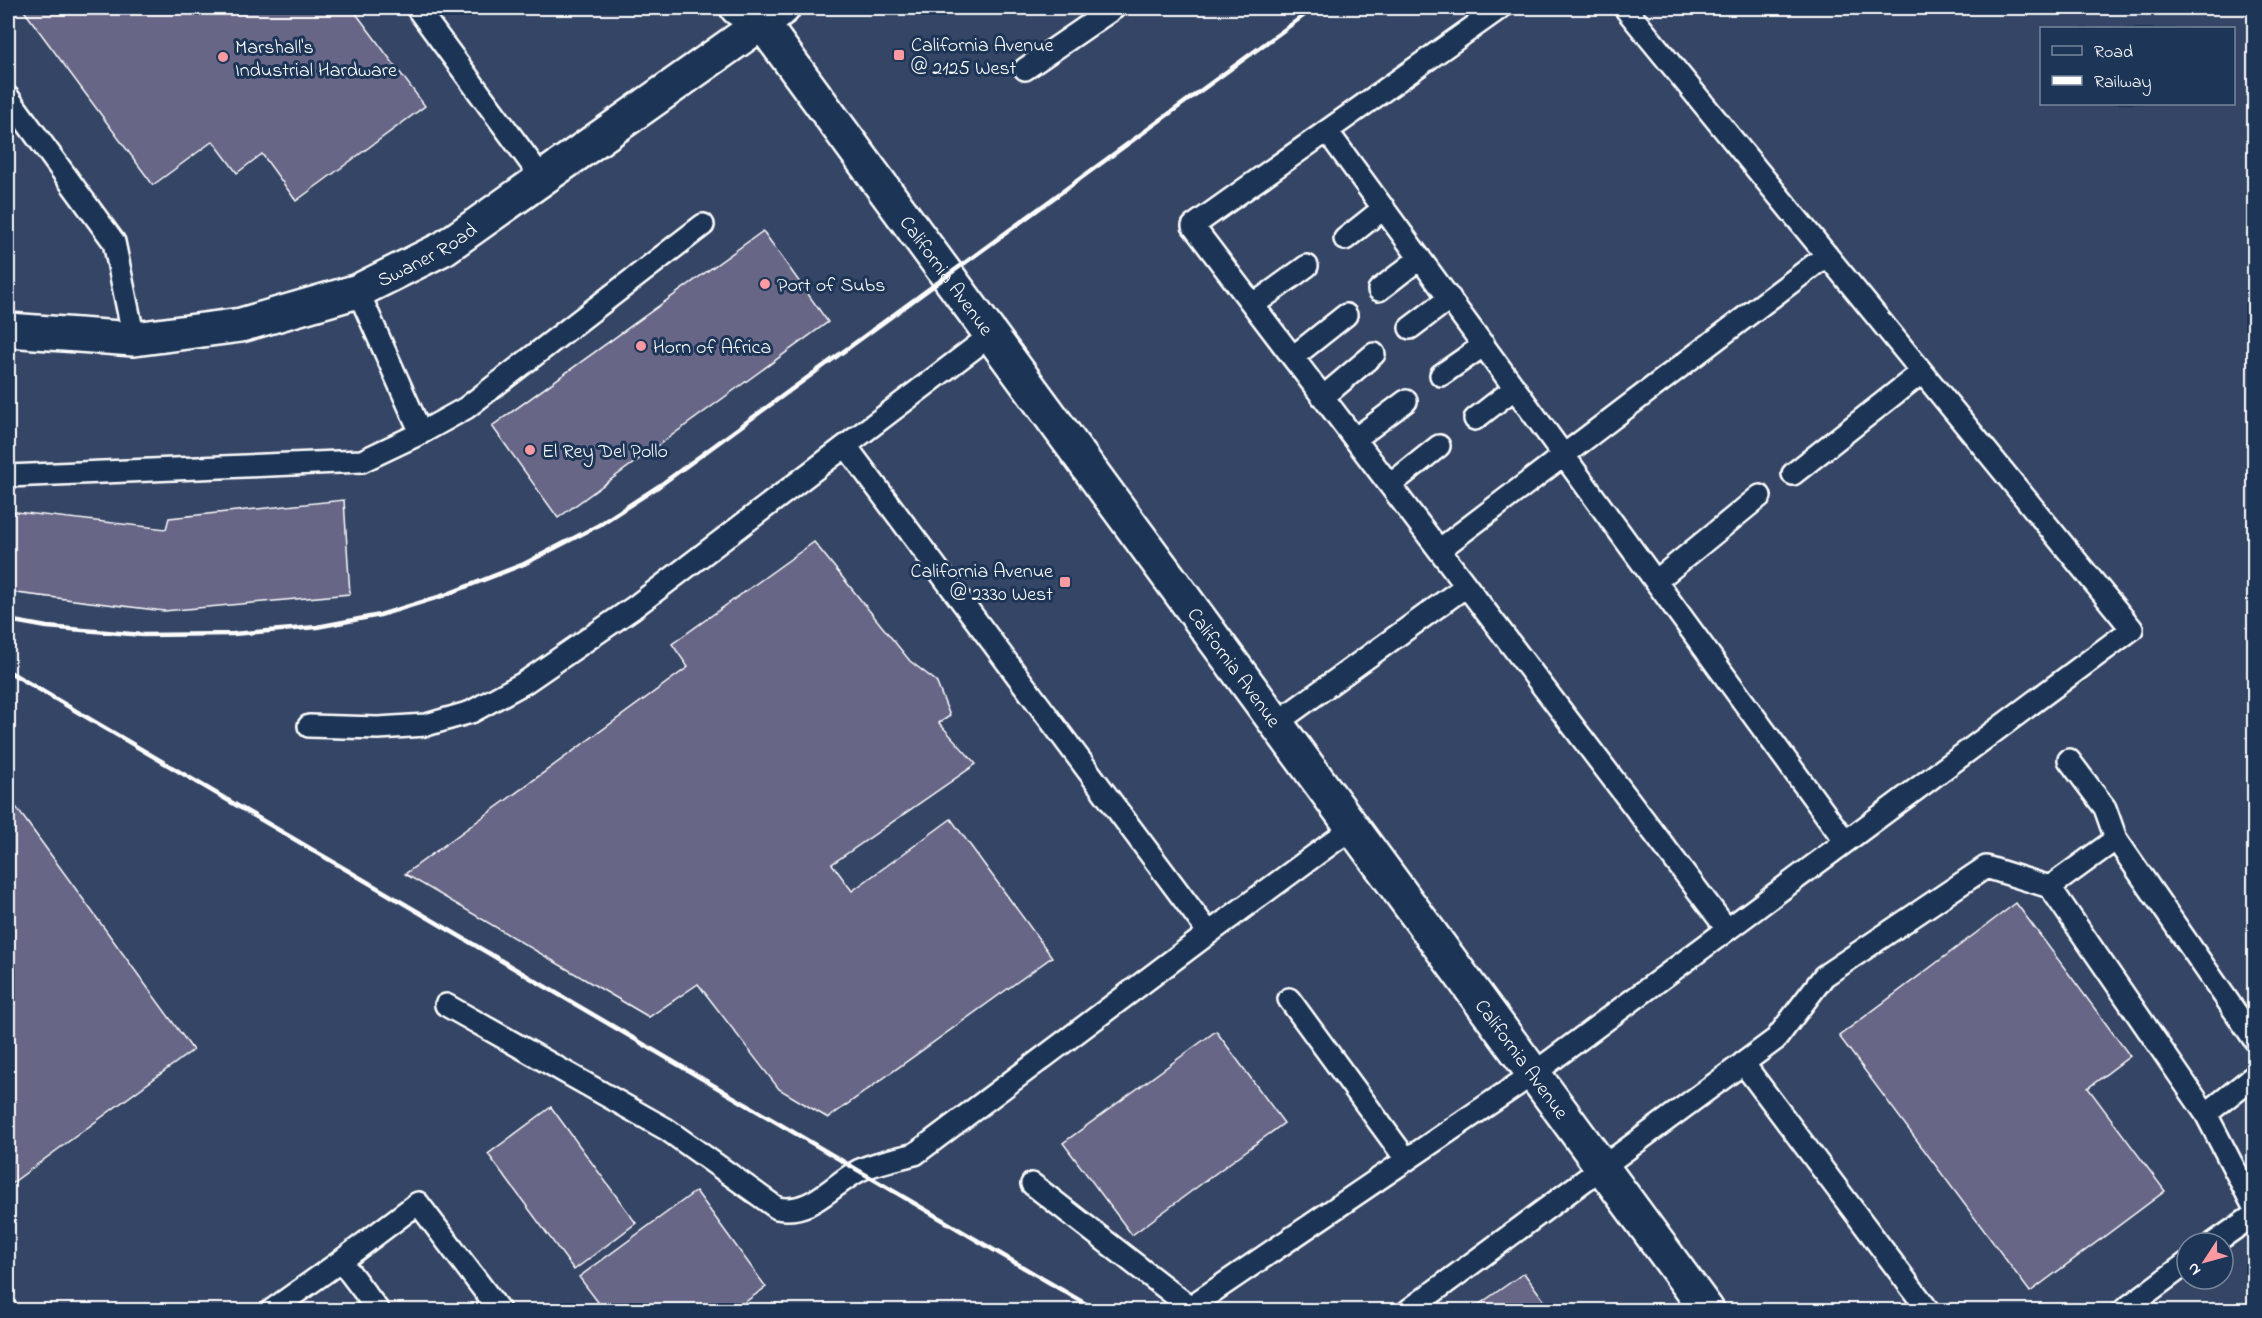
<svg xmlns="http://www.w3.org/2000/svg" width="2262" height="1318" viewBox="0 0 2262 1318" font-family="'Indie Flower',sans-serif">
  <style>
    .built { fill: #344465; fill-rule: evenodd }
    .building { fill: #686687; stroke: #fff; stroke-width: 1.5 }
    .lines { fill: none; stroke-linecap: round; stroke-linejoin: round }
    .service-casing { stroke: #fff; stroke-width: 26 }
    .minor-casing { stroke: #fff; stroke-width: 38 }
    .secondary-casing { stroke: #fff; stroke-width: 38 }
    .service { stroke: #1d3557; stroke-width: 21 }
    .minor { stroke: #1d3557; stroke-width: 33 }
    .secondary { stroke: #1d3557; stroke-width: 33 }
    .rail { stroke: #fff; stroke-width: 4.5 }
    .poi-dot { fill: #ff9aa2; stroke: #1d3557; stroke-width: 2 }
    .labels { text-anchor: middle; stroke-width: 6; stroke-linejoin: round; paint-order: stroke }
    .poi-label { font-size: 20px; fill: #fff; stroke: #1d3557; text-anchor: start }
    .street-label { font-size: 20px; fill: #fff; stroke: #1d3557 }
  </style>
  <rect width="100%" height="100%" fill="#1d3557"/>
  <filter id="ink" filterUnits="userSpaceOnUse"><feTurbulence type="fractalNoise" baseFrequency=".0167" numOctaves="2"/><feDisplacementMap in="SourceGraphic" scale="12" xChannelSelector="R" yChannelSelector="G"/><feConvolveMatrix kernelMatrix="1 2 1 2 8 2 1 2 1" color-interpolation-filters="sRGB"/></filter>
  <g filter="url(#ink)">
    <path class="built" d="M8,8h2246v1302h-2246zM2042,28h192v76h-192zM2187,1243h36v36h-36z"/>
    <path class="building" d="M22,8h330l73,98 -129,95 -34,-47 -25,19 -24,-32 -60,44z
      M763,231l65,91 -270,196 -66,-92z
      M344,500l6,94 -186,17 -156,-19v-81l158,18 3,-11z
      M814,542l96,119 26,20 14,35 -11,7 37,41 -144,100 20,27 99,-72 101,138 -224,161 -49,-29 -81,-105 -49,33 -244,-143 283,-207 -16,-23z
      M8,796l185,254 -185,136z
      M2016,903l114,153 -42,32 77,103 -135,101 -191,-256z
      M1216,1031l68,92 -152,112 -69,-92z
      M551,1107l85,116 -62,47 -86,-116z
      M696,1191l70,96 -32,23h-130l-25,-33z
      M1524,1273l27,37h-80z"/>
    <g class="lines">
      <defs>
        <path id="service" d="M417,8l125,170
          M1500,8l-307,218 534,703
          M1025,69l89,-61
          M8,97l106,145 20,97
          M1327,131l518,710
          M1345,239l39,-31
          M1379,290l41,-32
          M358,291l63,142
          M1253,305l54,-39
          M1410,328l40,-30
          M1293,357l53,-42
          M1441,375l43,-30
          M1323,397l51,-43
          M1475,419l40,-31
          M1355,439l51,-38
          M846,446l363,487 143,-105
          M1793,474l129,-102
          M8,476l354,-15 59,-28 45,-25 237,-183
          M1390,485l49,-39
          M1439,550l388,-295
          M1656,581l104,-85
          M1275,724l191,-138
          M309,726l69,2 48,-3 45,-13 53,-29 109,-75 358,-273
          M2069,760l36,48 11,31 138,200
          M2050,887l66,-48
          M1289,999l117,160
          M446,1005l220,124 111,79c35,7 55,-24 83,-38 17,-8 37,-11 55,-16l294,-221
          M1743,1063l185,247
          M2206,1114l48,-38
          M1032,1184l158,123 343,-233 599,-445 -507,-621
          M2214,1243l40,-28
          M341,1261l77,-58 81,107
          M272,1310l69,-49 37,49
          M1409,1310l367,-271 48,-63 162,-109 64,20 156,227 48,93
          M2124,1310l63,-47"/>
        <g id="minor">
          <path id="s1" d="M8,330l126,9 107,-14 117,-34 86,-43 339,-240"/>
        </g>
        <g id="secondary">
          <path id="s2" d="M737,8l25,15 945,1287"/>
        </g>
      </defs>
      <use href="#service" class="service-casing"/>
      <use href="#minor" class="minor-casing"/>
      <use href="#secondary" class="secondary-casing"/>
      <use href="#service" class="service"/>
      <use href="#minor" class="minor"/>
      <use href="#secondary" class="secondary"/>
      <path class="rail" d="M8,620l39,7 96,8 90,-1 84,-7 63,-12 65,-20 79,-31 75,-39 60,-39 655,-478
        M8,671l1088,639"/>
    </g>
  </g>
  <g class="poi-dot">
    <rect x="893" y="49" width="12" height="12" rx="3"/>
    <circle cx="223" cy="57" r="6"/>
    <circle cx="765" cy="284" r="6"/>
    <circle cx="641" cy="346" r="6"/>
    <circle cx="530" cy="450" r="6"/>
    <rect x="1059" y="576" width="12" height="12" rx="3"/>
  </g>
  <g class="labels">
    <g class="poi-label">
      <text x="911" y="51">California Avenue<tspan x="911" dy="23">@ 2125 West</tspan></text>
      <text x="235" y="53">Marshall's<tspan x="235" dy="23">Industrial Hardware</tspan></text>
      <text x="777" y="291">Port of Subs</text>
      <text x="653" y="353">Horn of Africa</text>
      <text x="542" y="457">El Rey Del Pollo</text>
      <text x="1053" y="577" text-anchor="end">California Avenue<tspan x="1053" dy="23">@ 2330 West</tspan></text>
    </g>
    <g class="street-label">
      <text dy="7" stroke="none"><textPath href="#s1" startOffset="434">Swaner Road</textPath></text>
      <text dy="7" stroke="none"><textPath href="#s2" startOffset="342">California Avenue</textPath></text>
      <text dy="7" stroke="none"><textPath href="#s2" startOffset="828">California Avenue</textPath></text>
      <text dy="7" stroke="none"><textPath href="#s2" startOffset="1314">California Avenue</textPath></text>
    </g>
  </g>
  <rect width="2262" height="1318" fill="none" stroke="#1d3557" stroke-width="30"/>
  <rect x="15" y="15" width="2232" height="1288" fill="none" stroke="#fff" stroke-width="2" filter="url(#ink)"/>
  <rect x="2040" y="27" width="195" height="78" fill="#1d3557" stroke="#77869a" stroke-width="1.5"/>
  <rect x="2052" y="46" width="30" height="9" fill="#1d3557" stroke="#77869a" stroke-width="1.5"/>
  <text x="2094" y="57" font-size="18" fill="#ffffff">Road</text>
  <rect x="2052" y="76" width="30" height="9" fill="#ffffff" stroke="#77869a" stroke-width="1.5"/>
  <text x="2094" y="87" font-size="18" fill="#ffffff">Railway</text>
  <g transform="translate(2205 1261) rotate(234)"><circle r="28" fill="#1d3557" stroke="#77869a" stroke-width="1.5"/>
  <path d="M0-4.5L10 22L0 15L-10 22Z" fill="#ff9aa2"/>
  <text y="-9" font-size="16" font-weight="bold" text-anchor="middle" fill="#ffffff">N</text>
  </g>
</svg>
